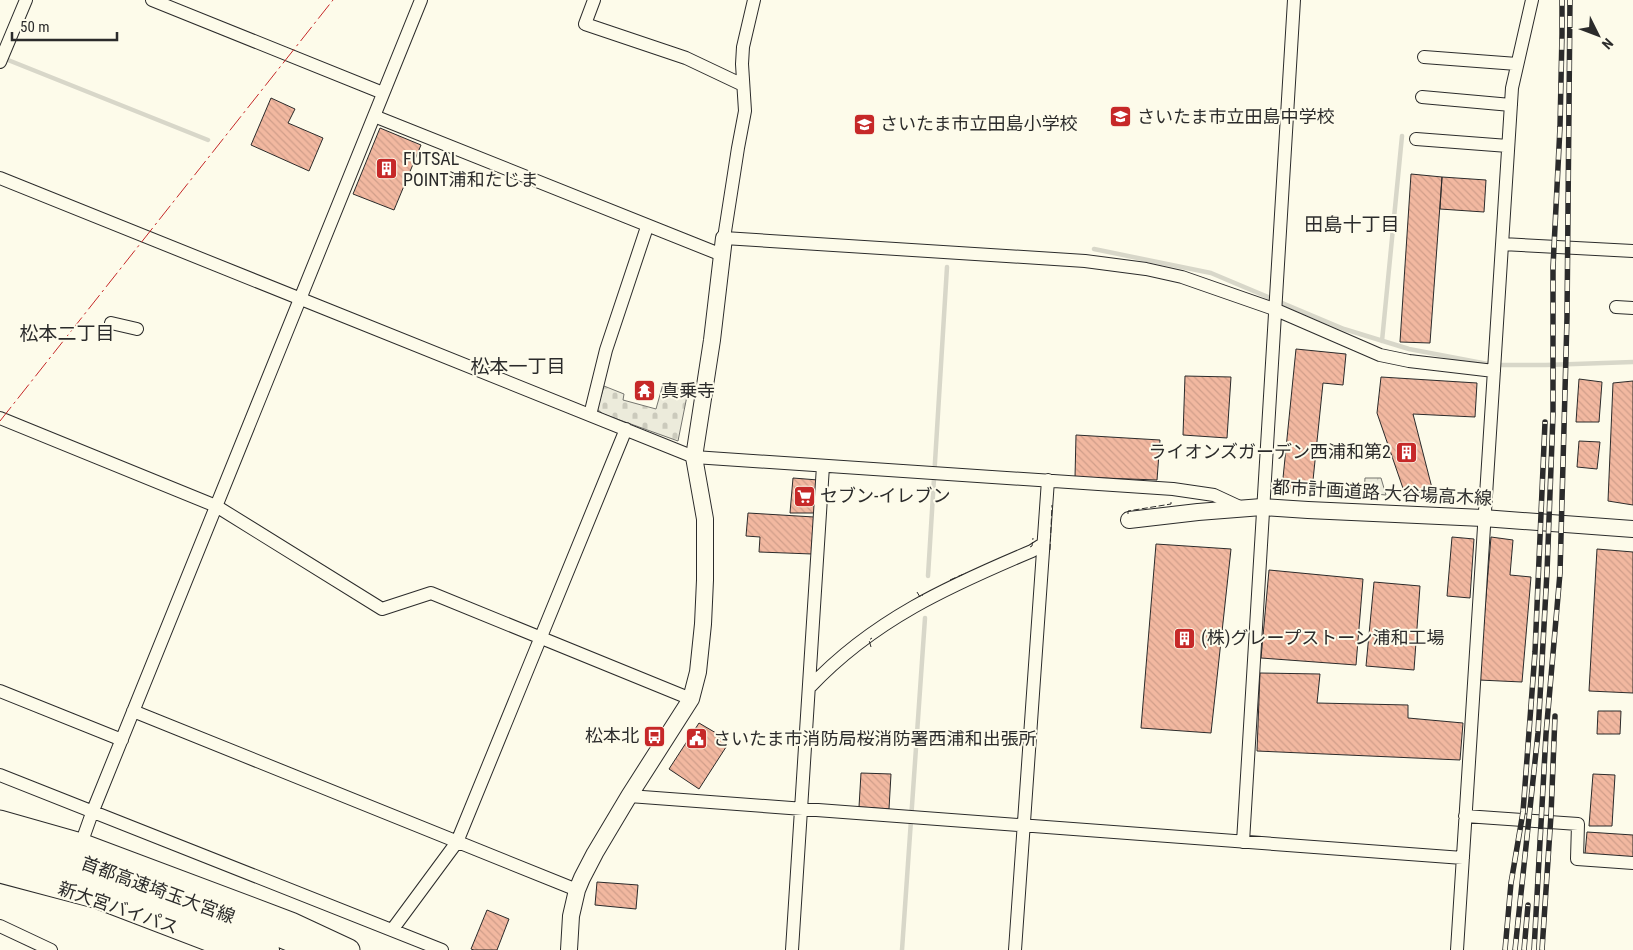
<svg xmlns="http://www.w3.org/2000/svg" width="1633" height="950" viewBox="0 0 1633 950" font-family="'Roboto Condensed','Noto Sans JP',sans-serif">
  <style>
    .forest { fill: url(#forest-crowns); stroke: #74746e }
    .cemetery { fill: url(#cemetery-stones); stroke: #74746e }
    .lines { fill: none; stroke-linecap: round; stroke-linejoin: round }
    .stream { stroke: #d8d7c9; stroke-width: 4.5 }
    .building { fill: url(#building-back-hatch); stroke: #2b2b2b }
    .minor-casing { stroke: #2b2b2b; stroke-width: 14 }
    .tertiary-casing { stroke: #2b2b2b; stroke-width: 18 }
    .trunk-casing { stroke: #2b2b2b; stroke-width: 23 }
    .motorway-casing { stroke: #2b2b2b; stroke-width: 24 }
    .minor { stroke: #fdfbea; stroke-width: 12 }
    .tertiary { stroke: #fdfbea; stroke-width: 16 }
    .trunk { stroke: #fdfbea; stroke-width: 21 }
    .motorway { stroke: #fdfbea; stroke-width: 22 }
    .rail-casing { stroke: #2b2b2b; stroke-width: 5.5 }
    .rail { stroke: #fdfbea; stroke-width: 4; stroke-dasharray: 11; stroke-linecap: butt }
    .fence { stroke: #2b2b2b; stroke-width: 1; stroke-dasharray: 6 2.5; stroke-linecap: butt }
    .power { stroke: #c62828; stroke-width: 1; stroke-dasharray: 18 4 2.5 4; stroke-linecap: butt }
    .labels { text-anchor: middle; stroke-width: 4; stroke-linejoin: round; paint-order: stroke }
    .poi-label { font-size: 18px; fill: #2b2b2b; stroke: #fdfbea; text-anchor: start }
    .street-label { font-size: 18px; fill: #2b2b2b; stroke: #fdfbea }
    .neighbourhood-label { font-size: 19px; fill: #2b2b2b; stroke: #fdfbea }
  </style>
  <defs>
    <pattern id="forest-crowns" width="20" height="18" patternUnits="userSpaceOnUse" patternTransform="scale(1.25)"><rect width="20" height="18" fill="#ecebdb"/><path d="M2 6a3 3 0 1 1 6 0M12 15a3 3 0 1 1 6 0" fill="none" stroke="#cbcabc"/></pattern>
    <pattern id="cemetery-stones" width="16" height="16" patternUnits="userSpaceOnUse" patternTransform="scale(1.25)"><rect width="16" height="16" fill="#ecebdb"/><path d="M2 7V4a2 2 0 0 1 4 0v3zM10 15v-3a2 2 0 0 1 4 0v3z" fill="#cbcabc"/></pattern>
    <pattern id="building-back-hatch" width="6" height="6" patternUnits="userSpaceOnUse" patternTransform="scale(1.25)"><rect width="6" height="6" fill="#f2b8a0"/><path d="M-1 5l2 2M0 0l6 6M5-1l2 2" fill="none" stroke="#d09e8a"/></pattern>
  </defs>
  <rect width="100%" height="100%" fill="#fdfbea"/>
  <path class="forest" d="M1365,478h16l5,17 -22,-2z"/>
  <path class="cemetery" d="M663,384l25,7 -10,50 -75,-27 -6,-5 7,-23 20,8 -1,6 33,9z"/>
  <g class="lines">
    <path class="stream" d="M3,58l205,82
      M1094,249l117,24 133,56 65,20 84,16h53l87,-3
      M1382,341l20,-205
      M928,576l19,-309
      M902,950l23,-332"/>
  </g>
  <path class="building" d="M271,98l24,11 -7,14 35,15 -14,33 -58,-26z
    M380,128l41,17 -27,65 -41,-16z
    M1411,174l31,3 -12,166 -30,-1z
    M1442,177l44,3 -2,32 -44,-3z
    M1296,349l50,5 -3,31 -20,-2 -11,107 -30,-2z
    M1185,376l46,1 -4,61 -44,-3z
    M1381,377l96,6 -2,34 -62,-3 19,74 -26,9 -29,-84z
    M1579,379l23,3 -3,40h-23z
    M1633,381v124l-25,-4 5,-118z
    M1076,435l84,5 -3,40 -82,-3z
    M1579,441l21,1 -3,27 -20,-2z
    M793,478l25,2 -2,33h-26z
    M748,513l66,4 -2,37 -53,-2 1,-15 -14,-1z
    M1452,537l22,2 -4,59 -23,-2z
    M1491,537l22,3 -3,35 21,2 -9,105 -43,-2z
    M1156,544l75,5 -20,184 -70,-5z
    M1597,549l36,3v141l-44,-2z
    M1269,570l94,9 -7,86 -95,-7z
    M1374,582l46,4 -6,84 -48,-4z
    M1260,673l60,1 -3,29 91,2v13l55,5 -3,37 -203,-9z
    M1598,711h23l-1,23h-23z
    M699,723l17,10 -1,2 13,9 -29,45 -30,-20z
    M861,773l30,1 -2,35 -30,-2z
    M1593,774l22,1 -3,51h-23z
    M1587,832l46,3v22l-48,-3z
    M597,882l41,3 -2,24 -41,-4z
    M487,910l22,9 -12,31h-23l-3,-1z"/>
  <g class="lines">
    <defs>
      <path id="minor" d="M152,0l231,93
        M594,0l-9,24 101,34 57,27
        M754,0l-11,47 -1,17 3,47 -7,37 -14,90 361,23 61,8 36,8 92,32 106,46 29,6 85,10
        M1424,57l93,7
        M0,62l26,-62
        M1422,97l89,8
        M374,116l348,139
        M1416,139l92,7
        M0,178l694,279 479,32 41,6 28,13
        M1502,244l131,7
        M1616,307l17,1
        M111,323l26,6
        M590,415l16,-65 41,-123
        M0,418l216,88 166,103 49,-16 260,106
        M810,687c63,-67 139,-101 222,-136l11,-7
        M0,691l122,49
        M133,711l444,179
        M0,775l442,175
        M629,796l834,62
        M1465,816l113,8 -1,35 56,4
        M1243,842l51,-842
        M81,844l11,-31 329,-813
        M0,926l51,24
        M392,930l65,-88 169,-413
        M792,950l31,-484
        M1015,950l33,-470
        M1457,950l55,-862 20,-88"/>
      <path id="tertiary" d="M1129,520l69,-8 64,-5 46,3 175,8 150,11
        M569,950l2,-34 6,-26 5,-12 13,-25 34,-57 62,-97 7,-27 5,-48 2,-44v-61l-11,-62 18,-117 12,-102"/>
      <path id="trunk" d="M0,821l81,23 210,79 58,27
        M0,872l98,26 136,52"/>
      <path id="motorway" d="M0,838l56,15 167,59 91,38
        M0,857c91,26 181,56 268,93"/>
    </defs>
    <use href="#minor" class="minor-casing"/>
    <use href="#tertiary" class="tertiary-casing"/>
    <use href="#trunk" class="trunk-casing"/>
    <use href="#motorway" class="motorway-casing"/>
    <use href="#minor" class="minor"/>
    <use href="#tertiary" class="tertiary"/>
    <use href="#trunk" class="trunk"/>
    <use href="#motorway" class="motorway"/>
    <defs>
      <path id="rail" d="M1505,950l6,-67 12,-71 12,-160 10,-230
        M1515,950l23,-217 9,-161 6,-157v-148l7,-140 2,-93v-34
        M1524,950l4,-45
        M1534,950l12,-216 14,-161 7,-255 3,-318
        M1542,950l9,-135 4,-99"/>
    </defs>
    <use href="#rail" class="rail-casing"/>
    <use href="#rail" class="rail"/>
    <path class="fence" d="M1128,514v-3l43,-7v-4
      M1030,547l2,-1 1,-8
      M1050,550l2,-45
      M950,580l16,-7
      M917,592l3,5 3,-2
      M871,647l-2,-7 3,-2"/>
    <path class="power" d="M0,421l333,-421"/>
  </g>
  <defs>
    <symbol id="school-square" viewBox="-11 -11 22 22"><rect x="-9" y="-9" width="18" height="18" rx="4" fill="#c62828" stroke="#fdfbea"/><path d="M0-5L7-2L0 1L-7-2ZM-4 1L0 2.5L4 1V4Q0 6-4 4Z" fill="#fff"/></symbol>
    <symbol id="building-square" viewBox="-11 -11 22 22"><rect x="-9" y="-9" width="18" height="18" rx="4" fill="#c62828" stroke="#fdfbea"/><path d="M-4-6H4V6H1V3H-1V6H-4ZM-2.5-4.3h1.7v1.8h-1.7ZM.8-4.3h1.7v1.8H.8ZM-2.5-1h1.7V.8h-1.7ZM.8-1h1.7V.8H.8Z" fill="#fff"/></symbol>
    <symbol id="temple-square" viewBox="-11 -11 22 22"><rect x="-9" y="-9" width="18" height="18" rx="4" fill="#c62828" stroke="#fdfbea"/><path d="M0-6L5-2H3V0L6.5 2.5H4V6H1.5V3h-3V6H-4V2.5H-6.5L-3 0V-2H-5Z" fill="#fff"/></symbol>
    <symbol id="supermarket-square" viewBox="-11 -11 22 22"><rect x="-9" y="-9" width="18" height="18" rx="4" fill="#c62828" stroke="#fdfbea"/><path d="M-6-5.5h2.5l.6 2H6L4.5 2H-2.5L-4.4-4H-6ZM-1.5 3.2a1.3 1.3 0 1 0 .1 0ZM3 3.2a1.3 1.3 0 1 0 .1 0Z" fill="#fff"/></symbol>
    <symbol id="bus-square" viewBox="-11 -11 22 22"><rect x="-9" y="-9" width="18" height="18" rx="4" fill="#c62828" stroke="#fdfbea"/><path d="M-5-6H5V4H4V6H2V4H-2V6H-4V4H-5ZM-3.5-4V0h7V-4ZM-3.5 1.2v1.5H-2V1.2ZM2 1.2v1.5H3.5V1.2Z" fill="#fff"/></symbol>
    <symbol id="civic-square" viewBox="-11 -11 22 22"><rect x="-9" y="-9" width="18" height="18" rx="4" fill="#c62828" stroke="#fdfbea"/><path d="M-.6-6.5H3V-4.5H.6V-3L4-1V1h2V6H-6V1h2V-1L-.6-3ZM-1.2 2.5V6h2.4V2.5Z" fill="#fff"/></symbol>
  </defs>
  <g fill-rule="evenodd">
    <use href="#school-square" x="1108" y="104" width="25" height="25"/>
    <use href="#school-square" x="852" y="112" width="25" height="25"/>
    <use href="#building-square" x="374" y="156" width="25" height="25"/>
    <use href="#temple-square" x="632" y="378" width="25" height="25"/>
    <use href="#building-square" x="1394" y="440" width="25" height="25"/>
    <use href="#supermarket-square" x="792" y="484" width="25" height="25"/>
    <use href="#building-square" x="1172" y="626" width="25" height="25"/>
    <use href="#bus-square" x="642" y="724" width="25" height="25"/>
    <use href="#civic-square" x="684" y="726" width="25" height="25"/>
  </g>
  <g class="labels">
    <g class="poi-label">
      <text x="1137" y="123">さいたま市立田島中学校</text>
      <text x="880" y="130">さいたま市立田島小学校</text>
      <text x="403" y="165">FUTSAL<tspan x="403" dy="21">POINT浦和たじま</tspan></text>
      <text x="661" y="397">真乗寺</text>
      <text x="1391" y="458" text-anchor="end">ライオンズガーデン西浦和第2</text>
      <text x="820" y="502">セブン-イレブン</text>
      <text x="1201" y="644">(株)グレープストーン浦和工場</text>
      <text x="639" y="742" text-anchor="end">松本北</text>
      <text x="713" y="745">さいたま市消防局桜消防署西浦和出張所</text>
    </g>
    <g class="street-label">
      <text transform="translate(1382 493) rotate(3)" y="6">都市計画道路 大谷場高木線</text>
      <text transform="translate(158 890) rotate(20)" y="6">首都高速埼玉大宮線</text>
      <text transform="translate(118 908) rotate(19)" y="6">新大宮バイパス</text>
    </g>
    <g class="neighbourhood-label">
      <text x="1352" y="231">田島十丁目</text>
      <text x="67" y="340">松本二丁目</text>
      <text x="518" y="373">松本一丁目</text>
    </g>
  </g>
  <g transform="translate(1598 35) rotate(132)" stroke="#fdfbea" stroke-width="4" paint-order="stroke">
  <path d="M0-4L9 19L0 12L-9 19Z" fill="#2b2b2b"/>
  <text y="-8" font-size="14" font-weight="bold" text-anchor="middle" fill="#2b2b2b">N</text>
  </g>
  <path d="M12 32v8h105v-8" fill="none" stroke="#2b2b2b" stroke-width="2.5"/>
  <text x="20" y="32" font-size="15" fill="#2b2b2b" stroke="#fdfbea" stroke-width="4" paint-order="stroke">50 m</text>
</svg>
